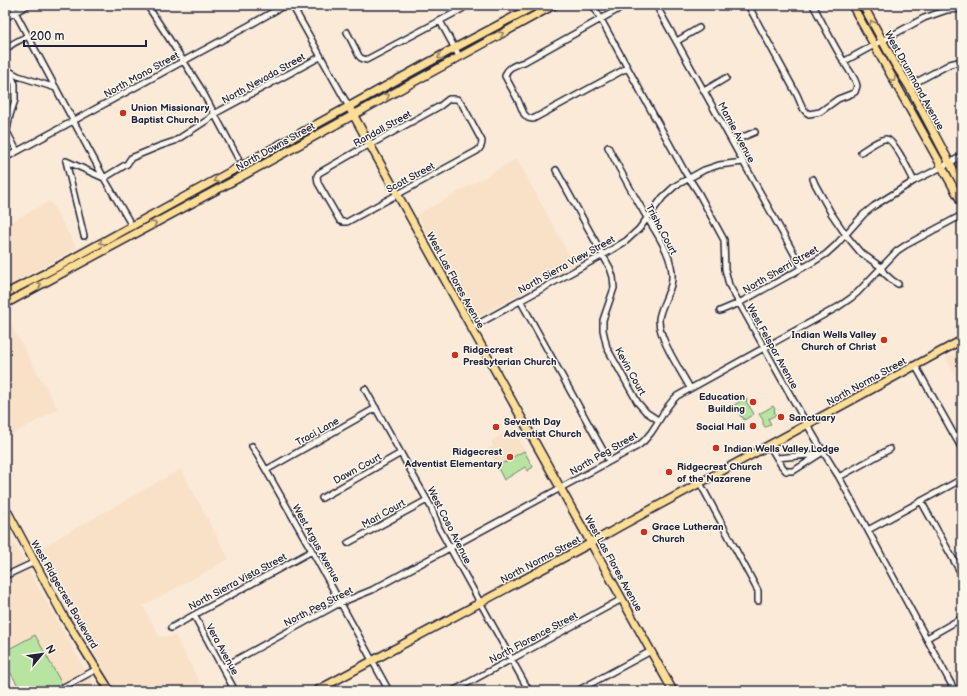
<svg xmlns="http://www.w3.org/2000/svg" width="967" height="696" viewBox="0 0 967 696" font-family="'Balsamiq Sans',sans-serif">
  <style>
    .built { fill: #f9e1c8 }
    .green { fill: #b8e4a2; stroke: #6d836e }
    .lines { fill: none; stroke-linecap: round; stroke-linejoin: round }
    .minor-casing { stroke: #22223b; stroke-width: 8 }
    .major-casing { stroke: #22223b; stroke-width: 10 }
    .minor { stroke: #fbf7ec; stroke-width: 5 }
    .major { stroke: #fedd96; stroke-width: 7 }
    .oneway { stroke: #908068 }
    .poi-dot { fill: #c8321e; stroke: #fbf7ec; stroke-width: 1.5 }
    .labels { text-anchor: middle; stroke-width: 3; stroke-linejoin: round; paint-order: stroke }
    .street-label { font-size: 10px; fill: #22223b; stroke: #fbf7ec }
    .poi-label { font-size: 10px; font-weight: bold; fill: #22223b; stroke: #fbf7ec; text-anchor: start }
  </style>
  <rect width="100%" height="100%" fill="#faead7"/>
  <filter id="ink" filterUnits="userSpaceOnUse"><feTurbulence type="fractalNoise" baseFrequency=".025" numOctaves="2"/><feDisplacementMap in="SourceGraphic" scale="8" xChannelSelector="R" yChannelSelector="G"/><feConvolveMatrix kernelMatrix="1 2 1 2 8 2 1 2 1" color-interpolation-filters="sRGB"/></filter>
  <g filter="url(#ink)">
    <path class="built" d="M517,159l57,105 -94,52 -7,1 -56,-102z
      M50,201l27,47 -72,40v-63z
      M5,315l53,94 -53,29z
      M962,349v38l-16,-29z
      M513,428l21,39 -8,5 -2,-4 -20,12 -17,-31 6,-3 -1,-3v-3z
      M181,469l48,90 -86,47 17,31 15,-1 30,55h-90l-78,-141z
      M5,526l18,34 74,131h-66l-26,-47z"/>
    <path class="green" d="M746,398l1,2 -1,1 8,13 -10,6 -2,-4 -1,1 -7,-12z
      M773,406l2,3h-1l1,3h-1l2,3 -8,4 3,5 -5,3h-1l-2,-3v-4l-4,-6z
      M524,451l9,16 -6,4 -2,-4 -21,13 -7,-14 8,-4 1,1v-2z
      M35,635l28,51 -10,5h-32l-16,-28v-17l2,4z"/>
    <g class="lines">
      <defs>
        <path id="minor" d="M12,5l3,7 89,166 28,48
          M147,5l21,32 32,50 38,71
          M292,5l57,102
          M593,5l92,167 13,20 26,48 1,29 4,16c37,64 70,130 110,192l116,214
          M626,5l-102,57c-8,3 -17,5 -19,14l13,24 6,14 4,4 5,1 94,-51
          M656,5l48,86 98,177
          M748,5c16,29 32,59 48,88 4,7 6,18 13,21l11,-2 18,-13 13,-5 4,-2 2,-6c-1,-8 -9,-16 -13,-24 -11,-18 -21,-38 -31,-57
          M5,18l23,-13
          M440,21l19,35
          M347,32l12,24 2,2 5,2 96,-51 5,-4
          M677,41l22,-13
          M5,53c3,-9 15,-13 23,-17
          M5,61l3,9 1,1 6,13v16l-5,15 -3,15 -2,5
          M843,62l81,-44 23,-8 15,-1
          M9,71l9,5 38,12
          M909,86l41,-22 12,-3
          M704,91l22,-13
          M449,99h8l5,5 20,37c0,4 -1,7 -5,10l-130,71h-4l-3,-1 -22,-38 -1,-7 2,-3 40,-23 16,-8 65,-36z
          M6,130l11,21
          M733,141l22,-9
          M608,147c11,21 22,42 34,62 10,18 25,37 29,57 2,9 1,19 -3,27 -3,9 -8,17 -9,26 -1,19 22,52 31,69
          M861,152c5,-3 19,-14 25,-13 8,0 24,34 28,42
          M5,158l243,-132 37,-21
          M556,170l54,98 3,9 1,11 -11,32v10l4,18 31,55 8,9 12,8
          M813,179l2,5 16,29 15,22 14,17 21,15 3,6 9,8 5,3
          M84,236l-18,-75 38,17 23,-14 4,-6 29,-12 15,-5 34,-22 5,-5 106,-57
          M520,300l89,161
          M720,311l19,-8 76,-42 11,-7 10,-9 28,-31 10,-8 40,-25 22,-11 26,-14
          M471,328l132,-73 23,-14 13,-12 24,-32 12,-11 29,-16 15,-5 24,-3
          M915,365l47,84
          M365,389l62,111 4,7 8,21 90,163
          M769,445l12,20 5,6h6l3,-1 28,-18
          M252,446l14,24 46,81 77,140
          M777,458l42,-4
          M266,470l110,-62
          M839,477l51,-28
          M700,483l58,108v10
          M322,498l79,-45
          M921,501l41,74
          M868,530l94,-51
          M348,543l79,-43
          M5,576l30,-14
          M194,615l41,76
          M171,628l23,-13 118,-64
          M927,638l35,-20
          M223,667l117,-64 32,-13 266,-144c18,-13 23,-36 39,-50l161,-89 13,-9 6,-5 40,-42 9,-6 56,-30
          M56,691l41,-22
          M453,691l169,-92
          M577,691l74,-40"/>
        <path id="major" d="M852,5l110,198
          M863,5l32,59 14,22 53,100
          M349,107l324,584
          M5,294l56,-29 394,-217 81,-43
          M5,304l241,-130 308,-169
          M5,507l59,110 46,74
          M316,691l275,-148 28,-16 343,-187"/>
      </defs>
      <use href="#minor" class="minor-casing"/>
      <use href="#major" class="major-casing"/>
      <use href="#minor" class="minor"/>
      <use href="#major" class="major"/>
    </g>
    <defs><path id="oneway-chevron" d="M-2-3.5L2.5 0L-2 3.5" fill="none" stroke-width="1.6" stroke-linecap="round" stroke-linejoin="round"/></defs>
    <g class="oneway">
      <use href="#oneway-chevron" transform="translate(872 23) rotate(-119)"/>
      <use href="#oneway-chevron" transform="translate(501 34) rotate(-28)"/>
      <use href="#oneway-chevron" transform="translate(440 57) rotate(151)"/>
      <use href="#oneway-chevron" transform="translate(893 79) rotate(61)"/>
      <use href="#oneway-chevron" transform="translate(387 96) rotate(-29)"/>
      <use href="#oneway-chevron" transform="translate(216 180) rotate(151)"/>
      <use href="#oneway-chevron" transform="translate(154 224) rotate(-28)"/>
      <use href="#oneway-chevron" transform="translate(102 242) rotate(151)"/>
      <use href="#oneway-chevron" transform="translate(39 285) rotate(-28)"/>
    </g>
  </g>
  <g class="poi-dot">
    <circle cx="123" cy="113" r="4"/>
    <circle cx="884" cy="340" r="4"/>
    <circle cx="455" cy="355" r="4"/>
    <circle cx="753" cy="402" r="4"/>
    <circle cx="781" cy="417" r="4"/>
    <circle cx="753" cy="426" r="4"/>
    <circle cx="496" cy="427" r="4"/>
    <circle cx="716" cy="448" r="4"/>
    <circle cx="510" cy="457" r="4"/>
    <circle cx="669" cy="472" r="4"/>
    <circle cx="644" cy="532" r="4"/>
  </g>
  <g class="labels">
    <g class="street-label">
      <text transform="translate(141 74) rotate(-29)" y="4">North Mono Street</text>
      <text transform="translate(263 78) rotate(-29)" y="4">North Nevada Street</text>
      <text transform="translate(915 80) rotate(61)" y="4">West Drummond Avenue</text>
      <text transform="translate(382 128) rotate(-29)" y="4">Randall Street</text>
      <text transform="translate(737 132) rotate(62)" y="4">Mamie Avenue</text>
      <text transform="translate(275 146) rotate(-29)" y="4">North Downs Street</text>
      <text transform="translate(410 177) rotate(-28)" y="4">Scott Street</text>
      <text transform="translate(662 229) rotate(62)" y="4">Trisha Court</text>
      <text transform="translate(566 264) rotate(-29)" y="4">North Sierra View Street</text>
      <text transform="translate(780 269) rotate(-30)" y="4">North Sherri Street</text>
      <text transform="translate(456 280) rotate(61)" y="4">West Las Flores Avenue</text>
      <text transform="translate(773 346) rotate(61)" y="4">West Felspar Avenue</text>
      <text transform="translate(631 371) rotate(61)" y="4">Kevin Court</text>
      <text transform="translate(866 381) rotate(-29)" y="4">North Norma Street</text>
      <text transform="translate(317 431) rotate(-29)" y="4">Traci Lane</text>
      <text transform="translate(603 453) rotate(-30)" y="4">North Peg Street</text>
      <text transform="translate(357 468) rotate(-29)" y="4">Dawn Court</text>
      <text transform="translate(383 513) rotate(-29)" y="4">Mari Court</text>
      <text transform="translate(450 525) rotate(63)" y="4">West Coso Avenue</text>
      <text transform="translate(317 543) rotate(61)" y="4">West Argus Avenue</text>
      <text transform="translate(540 559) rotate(-28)" y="4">North Norma Street</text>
      <text transform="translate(614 563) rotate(61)" y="4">West Las Flores Avenue</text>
      <text transform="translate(237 581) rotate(-28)" y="4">North Sierra Vista Street</text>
      <text transform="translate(65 594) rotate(60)" y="4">West Ridgecrest Boulevard</text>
      <text transform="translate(318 606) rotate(-27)" y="4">North Peg Street</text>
      <text transform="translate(533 637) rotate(-28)" y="4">North Florence Street</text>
      <text transform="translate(223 649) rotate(61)" y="4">Vera Avenue</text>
    </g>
    <g class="poi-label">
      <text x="131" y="111">Union Missionary<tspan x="131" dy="12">Baptist Church</tspan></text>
      <text x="876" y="338" text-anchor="end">Indian Wells Valley<tspan x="876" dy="12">Church of Christ</tspan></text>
      <text x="463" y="353">Ridgecrest<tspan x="463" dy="12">Presbyterian Church</tspan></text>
      <text x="745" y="400" text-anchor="end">Education<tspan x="745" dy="12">Building</tspan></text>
      <text x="789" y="421">Sanctuary</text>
      <text x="504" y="425">Seventh Day<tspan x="504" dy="12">Adventist Church</tspan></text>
      <text x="745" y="430" text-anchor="end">Social Hall</text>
      <text x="724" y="452">Indian Wells Valley Lodge</text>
      <text x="502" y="455" text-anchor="end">Ridgecrest<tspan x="502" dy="12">Adventist Elementary</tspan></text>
      <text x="677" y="470">Ridgecrest Church<tspan x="677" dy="12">of the Nazarene</tspan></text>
      <text x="652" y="530">Grace Lutheran<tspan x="652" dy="12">Church</tspan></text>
    </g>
  </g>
  <rect width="967" height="696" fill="none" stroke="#fbf7ec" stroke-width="20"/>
  <rect x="10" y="10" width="947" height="676" fill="none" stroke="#22223b" stroke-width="1.5" filter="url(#ink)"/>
  <g transform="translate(42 654) rotate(61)" stroke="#fbf7ec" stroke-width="3" paint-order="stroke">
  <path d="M0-3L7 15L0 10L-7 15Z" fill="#22223b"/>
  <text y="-6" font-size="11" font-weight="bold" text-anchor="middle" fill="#22223b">N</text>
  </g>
  <path d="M24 40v6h122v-6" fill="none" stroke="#22223b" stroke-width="2"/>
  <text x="30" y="40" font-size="12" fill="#22223b" stroke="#fbf7ec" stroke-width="3" paint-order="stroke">200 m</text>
</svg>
